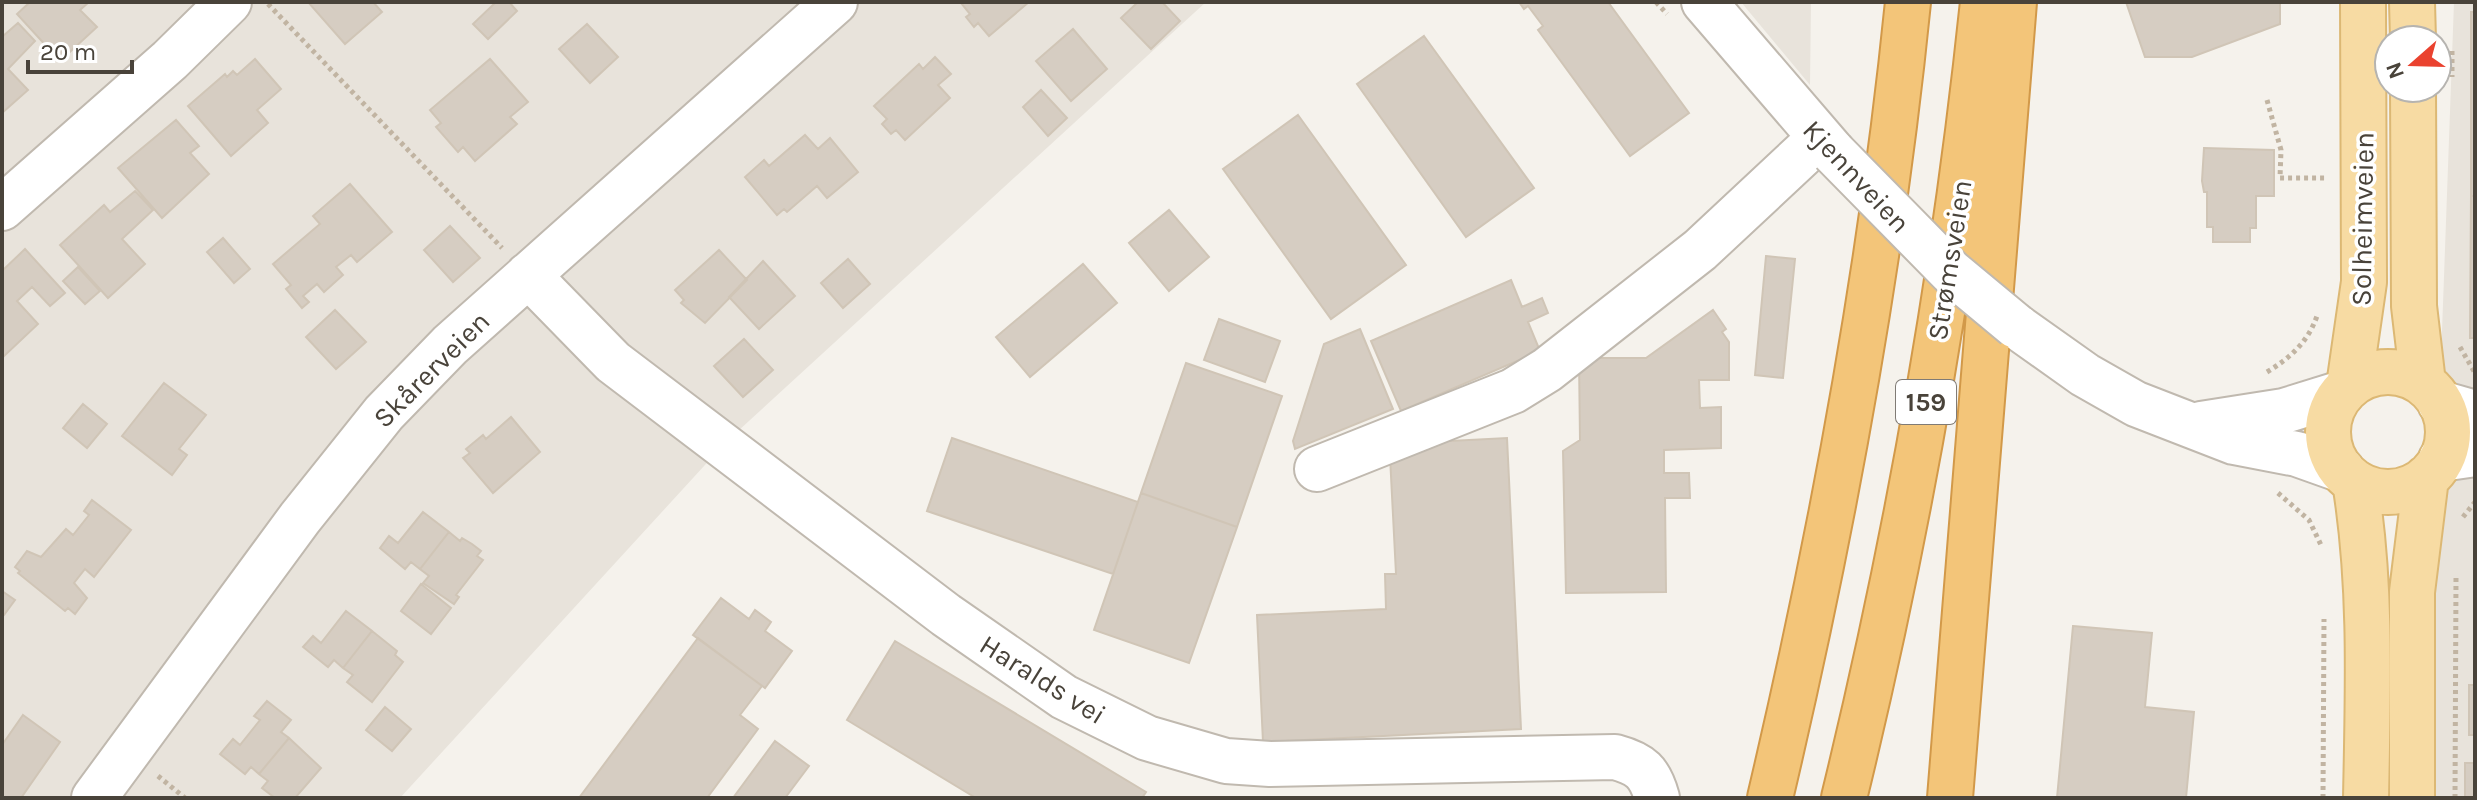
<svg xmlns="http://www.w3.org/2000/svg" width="2477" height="800" viewBox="0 0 2477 800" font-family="Karla,sans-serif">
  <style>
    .residential { fill: #e8e3db }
    .building { fill: #d6cdc2; stroke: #d0c5b6; stroke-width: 2 }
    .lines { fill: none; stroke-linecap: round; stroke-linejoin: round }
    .minor-casing { stroke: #c0b9af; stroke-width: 48 }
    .major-casing { stroke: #dcb874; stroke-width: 48 }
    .highway-casing { stroke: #d29949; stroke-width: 48 }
    .path { stroke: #c1b4a2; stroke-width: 5; stroke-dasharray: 4 4; stroke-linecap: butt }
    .minor { stroke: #fff; stroke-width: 44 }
    .major { stroke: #f7dba3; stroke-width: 44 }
    .highway { stroke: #f3c579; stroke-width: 44 }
    .minor-bridge-casing { stroke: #c0b9af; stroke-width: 48; stroke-linecap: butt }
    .minor-bridge { stroke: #fff; stroke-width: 44 }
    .labels { text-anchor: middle; stroke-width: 7; stroke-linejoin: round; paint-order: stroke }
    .shield { fill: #fff; stroke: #807b75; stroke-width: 2 }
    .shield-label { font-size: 26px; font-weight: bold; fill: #49433a }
    .street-label { font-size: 28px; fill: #49433a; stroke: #fff }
  </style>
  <rect width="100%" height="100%" fill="#f5f2ec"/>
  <path class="residential" d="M2,2h1204l-480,440 -326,356h-398z
    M1741,2h70l-1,83z
    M2454,2h21v796h-50z"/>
  <path class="building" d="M30,2h59l-9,8 17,17 -37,34 -43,-47z
    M308,2h65l9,10 -37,32z
    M496,2h13l8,9 -29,28 -15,-15z
    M1029,2l-40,34 -11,-13 -4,4 -8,-10 4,-3 -9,-11z
    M1138,2h24l18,19 -29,28 -30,-31z
    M1519,2h89l81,111 -59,43 -92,-126 5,-4 -15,-20 -4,3z
    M2126,2h154v22l-88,33h-47z
    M2471,12h4v184h-4z
    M18,23l17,18 -27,28 20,21 -26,23v-76z
    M587,24l31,33 -28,26 -31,-34z
    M1073,29l34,40 -36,32 -35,-40z
    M1424,36l110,152 -68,49 -109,-153z
    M935,57l16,17 -13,11 12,13 -45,42 -9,-10 -5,4 -9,-10 5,-5 -13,-13 45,-42 4,5z
    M255,59l26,30 -24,21 11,13 -37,33 -43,-50 37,-32 2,3 6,-6 4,4z
    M490,59l38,43 -18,15 7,7 -42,37 -12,-14 -5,5 -22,-25 5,-4 -11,-13z
    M1041,90l26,28 -19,18 -25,-29z
    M1298,115l108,150 -75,54 -108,-150z
    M176,120l23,26 -9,7 19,21 -47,44 -44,-50z
    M805,135l13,14 12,-11 28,34 -31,26 -10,-12 -30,26 -3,-3 -7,6 -32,-38 19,-17 5,6z
    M2204,148l70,2v46h-18v32h-6v14h-37v-15h-6v-35h-3l-2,-11z
    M350,184l42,48 -35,30 -6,-7 -15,12 7,8 -19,17 -7,-8 -14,12 6,6 -7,6 -16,-19 5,-4 -18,-21 47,-40 -7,-8z
    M135,191l18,19 -31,29 23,25 -37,34 -48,-53 44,-40 6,7z
    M2471,196h4v142h-5z
    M1169,210l40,47 -40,34 -40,-48z
    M450,226l30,32 -27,24 -29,-32z
    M223,238l27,31 -16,14 -27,-31z
    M25,249l40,44 -15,13 -18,-19 -15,14 21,23 -36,34v-87z
    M719,250l28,30 -42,43 -24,-20 3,-3 -9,-10z
    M1766,256l29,3 -12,119 -28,-3z
    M848,259l22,25 -27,24 -22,-25z
    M763,261l32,35 -36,33 -30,-32z
    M1083,264l34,39 -87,74 -34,-40z
    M78,267l22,24 -15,13 -22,-23z
    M1511,280l11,27 20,-9 6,15 -20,9 12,29 -139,60 -30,-70z
    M335,310l31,32 -30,27 -30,-32z
    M1713,310l13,19 -4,3 7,10v38h-30l1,28 21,-1v41l-57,2v23h25l1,25h-25l1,94 -100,1 -3,-142 17,-11 -1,-82h67z
    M1219,319l61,22 -15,41 -61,-22z
    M1360,329l33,80 -98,40 -2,-8 31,-97z
    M744,339l29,31 -30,27 -29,-31z
    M1186,363l96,33 -45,131 -96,-34z
    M164,383l42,32 -27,34 8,6 -15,20 -50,-39z
    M83,404l24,20 -20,24 -24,-20z
    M511,417l29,35 -47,41 -30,-35 7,-5 -4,-4 17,-14 3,4z
    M952,438l186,64 -25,72 -186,-63z
    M1507,438l14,291 -258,13 -6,-127 129,-6 -1,-35h11l-6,-118 21,-13z
    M1141,493l96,34 -48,136 -95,-33z
    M92,500l39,30 -37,47 -9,-8 -11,14 13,15 -12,16 -7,-6 -3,3 -47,-38 2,-2 -5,-4 12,-16 14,6 25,-28 7,6 16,-20 -5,-4z
    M423,512l26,20 -29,37 -9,-7 -6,7 -25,-21 9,-12 9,7z
    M449,532l11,9 2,-3 10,6 9,7 -4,5 6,4 -27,35 3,2 -5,7 -31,-21 6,-7 -9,-7z
    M421,584l30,24 -20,26 -30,-23z
    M2,591l13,9 -11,15 -2,-1z
    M721,598l28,21 6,-9 16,12 -6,9 27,20 -27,37 -72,-53z
    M346,611l26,20 -29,37 -9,-8 -6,7 -25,-20 10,-11 8,7z
    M2073,626l79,7 -7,74 49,5 -8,86h-129z
    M372,631l25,20 -2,4 8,7 -31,40 -25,-20 6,-7 -10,-7z
    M698,638l64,48 -22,29 18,14 -51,69h-128z
    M895,641l251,151 -4,6h-166l-129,-78z
    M2469,685h6v50h-6z
    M267,701l24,19 -10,12 8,6 -30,36 -8,-7 -6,7 -25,-20 13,-15 7,6 20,-25 -6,-4z
    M385,707l26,22 -19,22 -26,-21z
    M23,715l37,27 -39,56h-19v-53z
    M289,738l32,30 -26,30h-20l-13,-10 6,-7 -9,-7z
    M775,741l34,25 -24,32h-52z
    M2465,763h10v35h-10z"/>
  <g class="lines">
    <defs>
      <path id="minor" d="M1704,2l129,150
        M2,208l168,-148 59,-58
        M528,275l85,87 333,253 118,82 83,41 79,23 44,3 345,-7c26,7 35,15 42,41
        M2016,326l69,49 51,29 98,38 63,12 45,16
        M2440,403l35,10
        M2201,424l83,-13 58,-18
        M2441,459l34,-5
        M1317,469l196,-78 34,-21 153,-120 120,-112
        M94,798l206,-280 84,-105 66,-68 385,-343"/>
      <path id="major" d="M2412,2l1,38
        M2413,88l1,218 9,77
        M2328 432a60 60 0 1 1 120 0a60 60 0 1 1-120 0Z
        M2349,386l15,-104 -1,-280
        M2355,482c17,103 13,211 11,316
        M2412,798v-206l14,-114"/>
      <path id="highway" d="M1770,798c62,-263 111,-527 138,-796
        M1844,798c64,-262 111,-528 139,-796
        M1950,798l64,-796"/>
    </defs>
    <use href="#minor" class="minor-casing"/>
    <use href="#major" class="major-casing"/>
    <use href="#highway" class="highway-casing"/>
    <path class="path" d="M1656,2l11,12
      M268,4l234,244
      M2452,51v26
      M2267,100l14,50 -1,28h47
      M2460,347l15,26
      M2267,372c23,-14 41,-30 50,-56
      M2278,493l31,27 12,25
      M2463,517l12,-15
      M158,776l27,22
      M2323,798l1,-179
      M2455,798l1,-220"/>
    <use href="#minor" class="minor"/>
    <use href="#major" class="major"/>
    <use href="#highway" class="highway"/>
    <defs>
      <path id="minor-bridge" d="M1833,152l118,120 65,54"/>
    </defs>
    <use href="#minor-bridge" class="minor-bridge-casing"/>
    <use href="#minor-bridge" class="minor-bridge"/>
  </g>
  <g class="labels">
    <rect class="shield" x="1896" y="380" width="60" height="44" rx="6"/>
    <g class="shield-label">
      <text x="1926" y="411">159</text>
    </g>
    <g class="street-label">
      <text transform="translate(1857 176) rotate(47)" y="10">Kjennveien</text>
      <text transform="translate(2362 219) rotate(-89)" y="10">Solheimveien</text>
      <text transform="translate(1949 260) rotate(-81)" y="10">Strømsveien</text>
      <text transform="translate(431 369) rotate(-45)" y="10">Skårerveien</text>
      <text transform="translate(1043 679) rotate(32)" y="10">Haralds vei</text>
    </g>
  </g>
  <rect width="2477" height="800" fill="none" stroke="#49433a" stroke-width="8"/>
  <g transform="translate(2413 64) rotate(250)"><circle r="38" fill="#ffffff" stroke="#b6b4b0" stroke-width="2"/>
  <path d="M0-6L14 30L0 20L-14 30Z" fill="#ea422f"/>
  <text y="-12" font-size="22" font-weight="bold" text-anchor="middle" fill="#49433a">N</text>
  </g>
  <path d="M28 60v12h104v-12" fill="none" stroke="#49433a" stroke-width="4"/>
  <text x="40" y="60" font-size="24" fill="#49433a" stroke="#ffffff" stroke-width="6" paint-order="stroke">20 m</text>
</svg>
